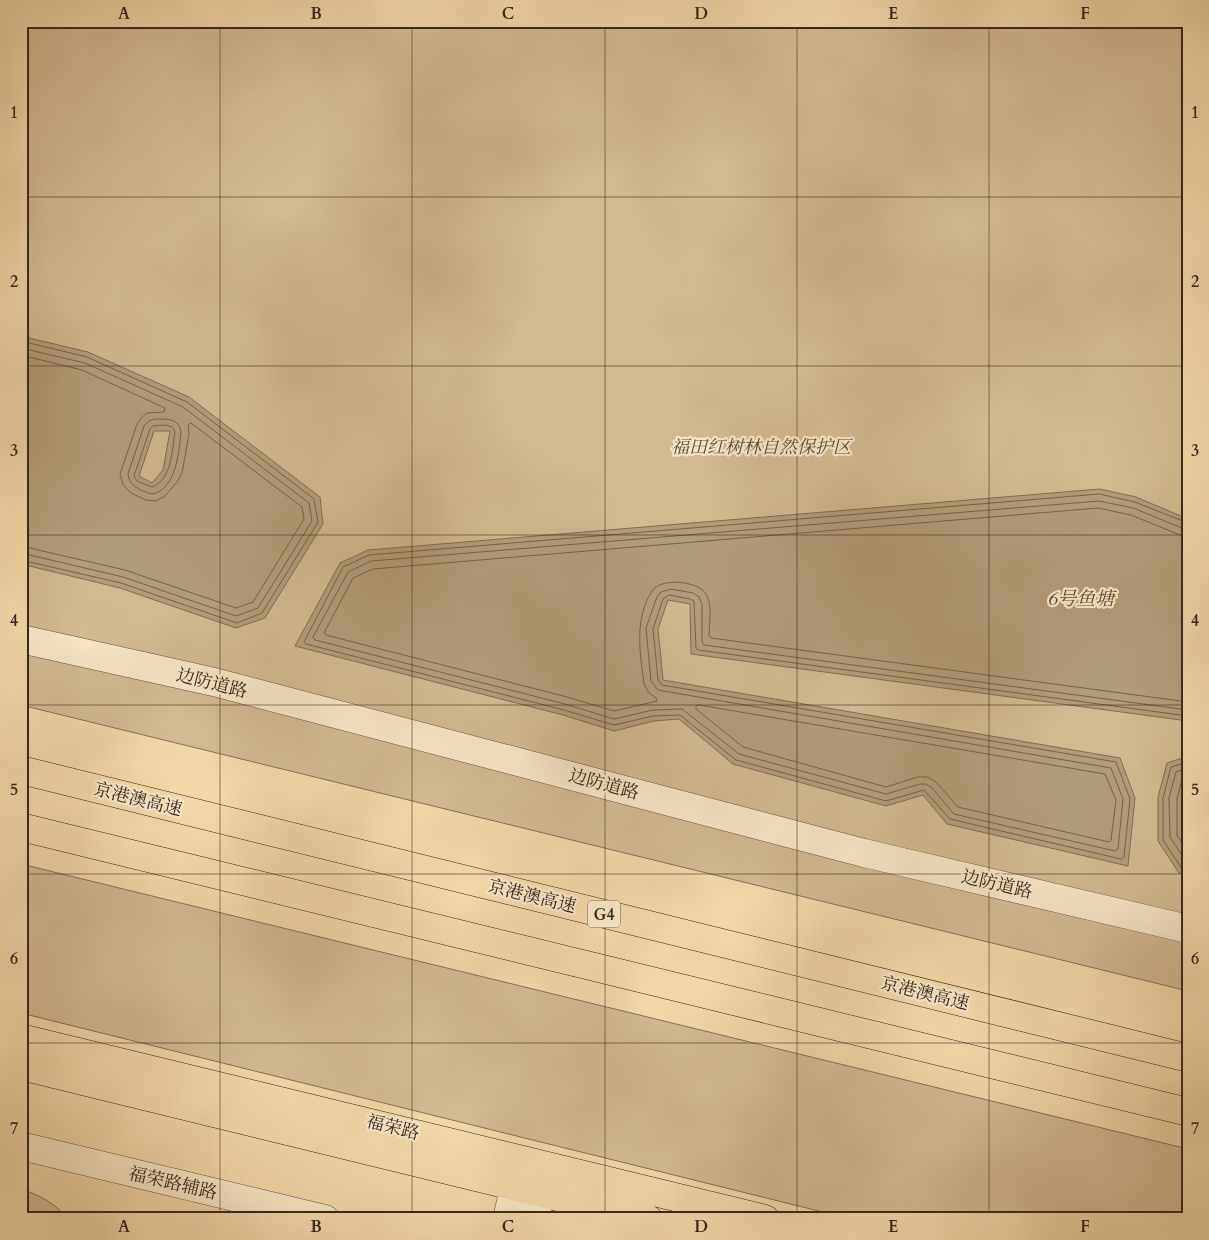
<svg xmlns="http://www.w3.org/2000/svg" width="1209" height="1240" viewBox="0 0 1209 1240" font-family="Cardo,'Noto Serif SC',serif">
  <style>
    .green { fill: #d1ba90; stroke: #847057 }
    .water { fill: #b19c78; stroke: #806d54; fill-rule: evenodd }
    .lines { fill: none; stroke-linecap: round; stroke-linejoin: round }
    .shore { stroke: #74624b; stroke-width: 1 }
    .minor-casing { stroke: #655340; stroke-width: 29 }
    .major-casing { stroke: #36271e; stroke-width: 29 }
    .highway-casing { stroke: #36271e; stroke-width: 29 }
    .minor { stroke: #f6e6c6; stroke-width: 28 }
    .major { stroke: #f1d8a7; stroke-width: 28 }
    .highway { stroke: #f1d8a7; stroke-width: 28 }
    .grid { fill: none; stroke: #36271e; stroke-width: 1; stroke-opacity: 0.55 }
    .labels { text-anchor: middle; stroke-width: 4.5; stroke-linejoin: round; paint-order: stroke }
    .shield { fill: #f6e6c6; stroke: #706050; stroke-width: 1 }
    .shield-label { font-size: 16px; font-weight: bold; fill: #36271e }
    .park-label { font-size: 18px; font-style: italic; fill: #5d4c3a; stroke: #f6e6c6 }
    .street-label { font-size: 18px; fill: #36271e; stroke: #f6e6c6 }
    .water-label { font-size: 19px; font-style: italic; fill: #5b4a39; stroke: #f6e6c6 }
    .neatline { fill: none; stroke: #36271e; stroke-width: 2 }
    .grid-label { font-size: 16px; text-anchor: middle; font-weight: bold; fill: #36271e }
  </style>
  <rect width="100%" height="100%" fill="#f1d8a7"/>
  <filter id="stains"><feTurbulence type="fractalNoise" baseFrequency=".004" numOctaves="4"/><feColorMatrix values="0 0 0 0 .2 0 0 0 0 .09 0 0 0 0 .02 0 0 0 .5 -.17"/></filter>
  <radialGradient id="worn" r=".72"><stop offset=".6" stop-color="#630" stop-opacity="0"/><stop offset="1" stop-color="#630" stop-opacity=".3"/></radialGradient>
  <path class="green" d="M21,21h1167v970l-1167,-286z
    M21,864l1167,285v70h-337l-830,-206z
    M21,1189c19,6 35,15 47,30h-47z"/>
  <path class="water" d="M21,336l67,16 101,45 131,100 3,27 -58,94 -29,10 -116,-40 -99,-24zM154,431h16l-7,39 -11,13 -13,-7z
    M1100,489l36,8 52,22v202l-497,-67 -1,-50 -22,-4 -10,29 5,51 457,78 15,40 -7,68 -181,-42 -24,-29 -37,11 -153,-42 -54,-45 -25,2 -40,10 -51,-16 -268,-69 45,-83 28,-13z
    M1188,756v120l-9,-3 -21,-32v-44l9,-34z"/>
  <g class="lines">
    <path class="shore" d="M21,341l66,16 100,45 127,97 4,23 -56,91 -25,10 -116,-40 -100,-23
      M21,348l64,15 98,44 126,96 3,18 -54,87 -22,8 -113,-39 -102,-24
      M21,355l61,15 83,38 -1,4 -17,1 -6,5 -4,6 -17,50 3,11 8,8 15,7 10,1 9,-5 12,-14 5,-9 7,-39 -1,-9 3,-2 111,84 2,12 -51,83 -17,6 -111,-38 -104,-24
      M155,419c12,0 24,-1 26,13 -2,20 -5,58 -29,62 -11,-3 -23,-8 -24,-20l16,-48 5,-5z
      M153,426c8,-1 20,-3 22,6 -3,18 -3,48 -23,55l-15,-6 -3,-5 16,-47z
      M1188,523l-53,-21 -36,-8 -730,61 -26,12 -39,75 2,2 258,66 50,15 39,-9 27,-1 56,45 150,41 38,-11 26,29 171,40 3,-2 6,-58 -14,-37 -454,-77 -4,-5 -5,-51 10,-30 6,-4 21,4 4,2 2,47 2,2 490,66
      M1188,529l-6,-1 -49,-20 -34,-7 -728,60 -23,11 -35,65 2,3 250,64 49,15 39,-9 29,-1 57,45 147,40 34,-10h6l6,4 22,26 161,37 3,-2 5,-50 -12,-31 -453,-78 -7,-9 -5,-53 11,-31 4,-5 10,-3 22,4 6,4 3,7v38l2,3 484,65
      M1188,537l-8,-2 -49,-20 -33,-7 -725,61 -20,9 -29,55 2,2 241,62 47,14 43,-10 -1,-3 -7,-5 -5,-9c-4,-31 -10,-65 8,-93 9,-14 46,-10 54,3 7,11 3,30 3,42l2,2 477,64
      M699,705l406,69 11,26 -5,40 -2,2 -151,-35 -22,-25 -8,-5h-10l-32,10 -143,-40 -47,-38v-3z
      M1188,762l-17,5 -8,31v42l19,29 6,2
      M1188,768l-12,4 -7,26 1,39 18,27
      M1188,776l-6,3 -5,20v36l11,17"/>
    <defs>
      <path id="minor" d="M21,639l193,43 650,171 324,76
        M21,1146l304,73
        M507,1219l13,-57
        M535,1219l12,-50"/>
      <path id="major" d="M21,1038l744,181
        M21,1066l627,153"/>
      <path id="highway" d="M21,770l1167,288
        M21,827l1167,285"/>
    </defs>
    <use href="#minor" class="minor-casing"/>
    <use href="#major" class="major-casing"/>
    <use href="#highway" class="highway-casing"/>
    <use href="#minor" class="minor"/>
    <use href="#major" class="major"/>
    <use href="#highway" class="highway"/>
  </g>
  <path class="grid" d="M220,21v1198M412,21v1198M605,21v1198M797,21v1198M989,21v1198M21,197h1167M21,366h1167M21,535h1167M21,705h1167M21,874h1167M21,1043h1167"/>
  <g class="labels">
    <rect class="shield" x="588" y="900.5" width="32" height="27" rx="4"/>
    <g class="shield-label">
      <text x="604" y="920">G4</text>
    </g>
    <g class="park-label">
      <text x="761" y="453">福田红树林自然保护区</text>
    </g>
    <g class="street-label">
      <text transform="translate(212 683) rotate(14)" y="6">边防道路</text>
      <text transform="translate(604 784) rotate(15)" y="6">边防道路</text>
      <text transform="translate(138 799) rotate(14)" y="6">京港澳高速</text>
      <text transform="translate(997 884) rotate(13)" y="6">边防道路</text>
      <text transform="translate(532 896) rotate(14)" y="6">京港澳高速</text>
      <text transform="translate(925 993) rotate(14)" y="6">京港澳高速</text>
      <text transform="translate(393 1127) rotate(14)" y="6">福荣路</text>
      <text transform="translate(173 1183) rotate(13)" y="6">福荣路辅路</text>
    </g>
    <g class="water-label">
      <text x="1081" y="605">6号鱼塘</text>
    </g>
  </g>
  <rect width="1209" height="1240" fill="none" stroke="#f1d8a7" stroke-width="55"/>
  <rect x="28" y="28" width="1154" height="1184" class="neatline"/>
  <g class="grid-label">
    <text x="124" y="19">A</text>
    <text x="316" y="19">B</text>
    <text x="508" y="19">C</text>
    <text x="701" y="19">D</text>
    <text x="893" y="19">E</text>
    <text x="1085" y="19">F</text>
    <text x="14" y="118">1</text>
    <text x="1195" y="118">1</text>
    <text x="14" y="287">2</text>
    <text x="1195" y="287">2</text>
    <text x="14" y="456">3</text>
    <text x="1195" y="456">3</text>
    <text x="14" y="626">4</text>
    <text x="1195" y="626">4</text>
    <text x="14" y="795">5</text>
    <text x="1195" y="795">5</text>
    <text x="14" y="964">6</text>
    <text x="1195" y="964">6</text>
    <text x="14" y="1134">7</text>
    <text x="1195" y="1134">7</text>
    <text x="124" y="1232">A</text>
    <text x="316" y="1232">B</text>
    <text x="508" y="1232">C</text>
    <text x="701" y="1232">D</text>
    <text x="893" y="1232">E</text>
    <text x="1085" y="1232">F</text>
  </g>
  <rect width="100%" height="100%" filter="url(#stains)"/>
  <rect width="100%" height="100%" fill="url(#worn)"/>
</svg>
